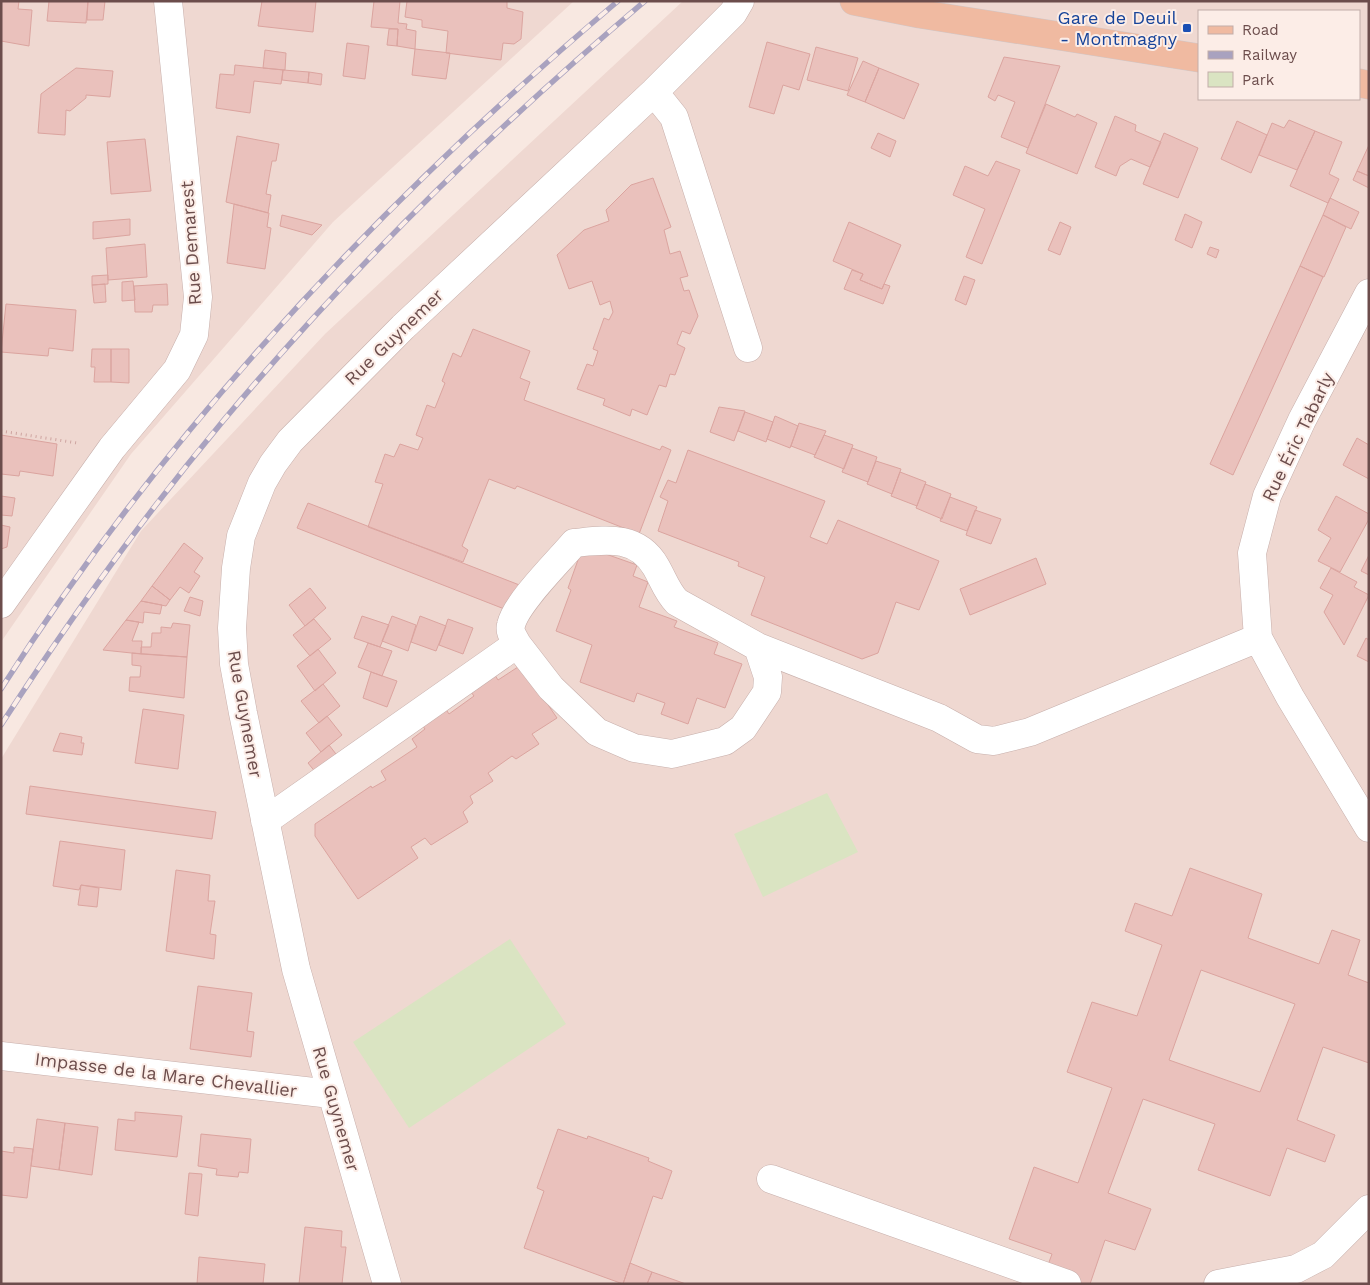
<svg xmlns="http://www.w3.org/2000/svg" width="1370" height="1285" viewBox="0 0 1370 1285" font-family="'Work Sans',sans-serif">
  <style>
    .residential { fill: #efd8d1; fill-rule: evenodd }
    .green { fill: #dae4c2 }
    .building { fill: #eac1bc; stroke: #dba49f; fill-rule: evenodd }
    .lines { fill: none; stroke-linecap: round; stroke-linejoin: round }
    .minor-casing { stroke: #c7afab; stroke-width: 29 }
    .major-casing { stroke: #d0c6c6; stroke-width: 29 }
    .path { stroke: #cea4a0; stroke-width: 3; stroke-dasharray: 1 4; stroke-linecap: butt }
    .minor { stroke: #fff; stroke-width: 28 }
    .major { stroke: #f0baa1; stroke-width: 28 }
    .rail-casing { stroke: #a9a2bf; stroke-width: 5.5 }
    .rail { stroke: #fcede7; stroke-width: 4; stroke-dasharray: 11; stroke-linecap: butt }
    .transit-dot { fill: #1a4fb4; stroke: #fcede7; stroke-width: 2 }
    .labels { text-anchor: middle; stroke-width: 4; stroke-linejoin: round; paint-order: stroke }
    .transit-label { font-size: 18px; fill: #164399; stroke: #fcede7; text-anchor: end }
    .street-label { font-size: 18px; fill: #6c4d4c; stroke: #fcede7 }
  </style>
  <rect width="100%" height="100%" fill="#f8e8e1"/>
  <path class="residential" d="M1,1h573l-241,221 -202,232 -130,188z
    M683,1h686v1283h-1368v-525l140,-228 184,-197zM1199,11h160v88h-160z"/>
  <path class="green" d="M827,793l31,59 -95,45 -29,-63z
    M510,939l56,85 -157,104 -56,-86z"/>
  <path class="building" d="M1,1h18l-1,8 14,1 -3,36 -28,-5z
    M49,1h39l-2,22 -39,-2z
    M88,1h17l-2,19h-16z
    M262,1h54l-3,31 -55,-6z
    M374,1h26l-2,22 9,1 -1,5 10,2 -1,18 -18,-3 1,-17 -27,-2z
    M407,1h100v7l16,4 -2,27 -7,5 -11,-1 -2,17 -55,-7 2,-22 -26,-4v-7l-17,-3z
    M389,29h9l-1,17 -10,-1z
    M767,42l43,12 -11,36 -16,-5 -9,29 -25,-7z
    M347,43l22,3 -4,33 -22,-3z
    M816,47l42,11 -10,33 -41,-11z
    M415,49l35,4 -4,26 -34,-4z
    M265,50l21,3 -1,17 -22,-2z
    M1004,57l56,9 -32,82 -27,-11 14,-35 -17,-7 -3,6 -7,-4z
    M863,61l16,7 -14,34 -18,-7z
    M235,65l48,5 -2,14 -27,-3 -4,32 -34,-5 4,-34 14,1z
    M76,68l37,3 -3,26 -24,-2v3l-16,13 -4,-1 -1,25 -27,-2 3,-39z
    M879,68l40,16 -15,35 -39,-17z
    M283,70l26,2 -1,11 -26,-3z
    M309,72l13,2 -1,11 -13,-2z
    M1046,104l29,13 2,-3 20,9 -20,51 -51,-21z
    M1115,116l21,9 -1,6 26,11 -11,25 -19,-8 -11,7 -4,10 -21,-9z
    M1289,120l26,11 -18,39 -38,-15 13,-32 12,5z
    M1237,121l30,14 -16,38 -30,-14z
    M1315,131l27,11 -13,32 10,5 -11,24 -38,-17z
    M878,133l18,8 -6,16 -19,-9z
    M1164,133l34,15 -20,50 -35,-14z
    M237,136l42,8 -3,17h-4l-6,33 5,1 -3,18 -42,-11z
    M145,139l6,52 -40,3 -4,-52z
    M1369,145v31l-12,-5z
    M996,161l24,9 -38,94 -16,-7 19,-48 -32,-14 12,-29 23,10z
    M1357,171l12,5v12l-16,-8z
    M653,178l18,49 -7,3 6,24 10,-3 8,25 -8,2 4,13 5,-1 9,26 -8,18 -8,-3 -5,13 8,4 -10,27 -5,-1 -4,13 -7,-2 -12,30 -15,-6 -2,7 -27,-11 2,-6 -28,-10 10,-25 6,2 5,-15 -5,-2 11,-31 5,2 4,-8 -3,-11 -10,4 -8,-24 -23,8 -12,-34 27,-25 25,-9 -3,-11 25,-25z
    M1330,198l29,14 -8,17 -28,-14z
    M234,204l35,9 -2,14 4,1 -6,41 -38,-6z
    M1185,214l17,8 -10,26 -17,-8z
    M282,215l40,10 -10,10 -32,-9z
    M1323,215l23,12 -22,50 -24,-11z
    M130,219v16l-37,4v-17z
    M849,222l52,23 -19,44 -22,-9 3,-6 -30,-13z
    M1060,222l11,5 -11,28 -12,-5z
    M145,244l2,33 -39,3 -2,-32z
    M1210,247l9,3 -3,8 -9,-4z
    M1300,266l23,11 -90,198 -23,-11z
    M852,270l11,4 -3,6 22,9 2,-5 6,2 -7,18 -39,-15z
    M108,275v9l-16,1v-9z
    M964,276l11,4 -9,25 -11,-5z
    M133,281l2,19 -13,1v-19z
    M105,284l1,18 -12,1 -2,-18z
    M167,284l1,21h-15l-1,7h-17l-1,-26z
    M6,304l70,6 -3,41 -24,-3 -1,8 -47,-4z
    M473,329l57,22 -10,27 10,4 -6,18 136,50 2,-4 9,4 -32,84 -122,-48 -2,3 -26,-10 -27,67 6,4 -5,12 -95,-35 15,-43 -8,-2 10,-28 9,3 6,-13 18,6 5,-12 -7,-3 11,-30 8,3 10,-25 -3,-2 11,-28 8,4z
    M92,349h19v33h-17l1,-15h-4z
    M111,349h18v34l-18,-1z
    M719,407l26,4 -11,30 -24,-9z
    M745,412l28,10 -7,20 -28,-11z
    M775,416l23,10 -8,22 -23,-9z
    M799,423l27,8 -11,24 -24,-9z
    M1,435l56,9 -4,32 -33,-5 -1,5 -18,-2z
    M824,435l29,10 -9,24 -30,-12z
    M1357,438l12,7v34l-26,-14z
    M852,448l25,9 -9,25 -26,-10z
    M688,450l137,51 -15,36 17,7 11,-24 101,41 -20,49 -23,-8 -18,51 -16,6 -111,-44 14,-38 -27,-11 1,-4 -81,-31 10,-30 -8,-4 8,-17 8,3z
    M876,461l25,8 -9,25 -25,-10z
    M900,472l26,10 -9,24 -26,-10z
    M925,484l26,10 -9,25 -26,-11z
    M1,496l14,2 -3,18 -11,-1z
    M1336,496l33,18v5l-29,53 -22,-11 13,-23 -13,-8z
    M950,497l27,10 -10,24 -27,-10z
    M308,503l214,83 -10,26 -215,-84z
    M975,510l26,9 -10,25 -25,-9z
    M1,525l9,2 -3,20 -6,2z
    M184,543l19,15 -9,14 6,4 -11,17 -9,-6 -10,13 -18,-14z
    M583,546l54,19 -4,11 15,6 -9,25 38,14 -3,6 44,16 -4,11 28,10 -17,44 -28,-10 -9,26 -27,-10 4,-11 -28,-10 -3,9 -54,-20 12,-37 -36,-14 15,-41 -3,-2z
    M1369,555v20l-8,-4z
    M1036,558l10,26 -76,31 -10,-26z
    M1331,568l26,14 -3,5 15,8 -25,50 -20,-33 9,-17 -13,-7z
    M152,586l18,14 -4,6 -25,-5z
    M310,588l16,20 -21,18 -16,-21z
    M190,597l13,4 -3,15 -16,-5z
    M141,601l21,4 -2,9 -16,-2 -1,11 -17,-3z
    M362,616l27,9 -9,22 -26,-9z
    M392,616l24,9 -8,26 -26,-10z
    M420,616l26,10 -10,25 -25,-9z
    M314,619l17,20 -21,17 -17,-21z
    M448,619l25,9 -10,26 -24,-9z
    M126,620l13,2 -7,19h10l-1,13 -38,-4z
    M173,623l17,2 -3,32 -46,-3v-7h10l1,-14h9v-6l10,1z
    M1366,638l3,2v22l-12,-6z
    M368,643l24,8 -10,25 -24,-9z
    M318,649l18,24 -21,18 -18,-25z
    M132,653l55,4 -3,41 -55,-7 1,-14h10l1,-11 -9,-1z
    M521,665l36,53 -25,16 7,10 -23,15 -4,-3 -24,17 5,8 -23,15 3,7 -10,9 5,10 -37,23 -6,-7 -14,9 7,11 -60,41 -43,-63v-12l56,-38 1,2 14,-8 -5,-9 36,-24 -5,-8 13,-10 -6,-8 24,-16 6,9 25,-18 -6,-8 25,-16 5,8z
    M371,672l26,9 -10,26 -24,-9z
    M323,684l17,22 -21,17 -18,-22z
    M143,709l41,6 -6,54 -43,-6z
    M327,716l15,19 -21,17 -15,-19z
    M60,733l22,4 -1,6h3l-2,12 -29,-4z
    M329,745l17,22 -21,17 -17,-21z
    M30,786l186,26 -4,27 -186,-25z
    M60,841l65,9 -4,40 -40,-5 -2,5 -26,-4z
    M1190,868l72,26 -14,44 71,26 13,-34 28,10 -12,35 21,8v80l-46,-16 -26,73 38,15 -10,27 -38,-14 -17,48 -72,-26 17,-46 -72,-25 -35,94 43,16 -16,41 -30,-10 -15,44h-49l11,-30 -43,-15 25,-72 44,16 34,-95 -45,-16 25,-70 45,14 25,-71 -37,-14 10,-28 37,13zM1201,970l94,34 -35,88 -91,-32z
    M176,870l34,5 -2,26h7l-5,33 6,1 -2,24 -48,-8z
    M81,885l18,3 -2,19 -19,-2z
    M198,986l54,7 -5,38 7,1 -3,25 -61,-8z
    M135,1112l47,4 -5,41 -62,-7 3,-31 17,2z
    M37,1119l28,4 -6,47 -28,-4z
    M65,1123l33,4 -6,48 -33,-5z
    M558,1129l29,10 1,-3 61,22 -1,3 24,10 -10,28 -9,-3 -30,88 -99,-36 20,-57 -7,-3z
    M201,1134l50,5 -3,34 -9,-1 -1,5 -22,-2 1,-6 -19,-3z
    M14,1147l19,2 -6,49 -26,-3v-44l13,2z
    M189,1173l13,1 -4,42 -13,-2z
    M305,1227l37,4 -1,16h5l-4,37h-43z
    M199,1257l66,7 -2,20h-66z
    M630,1263l22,9 -5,12h-24z
    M652,1272l34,12h-39z"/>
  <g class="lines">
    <defs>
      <path id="minor" d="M654,92l20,25 74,231
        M1369,293l-67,127 -35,76 -15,57 6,85 32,59 79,131
        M1,604l111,-156 65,-78 17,-35 4,-38 -30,-296
        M758,647l181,71 38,21 17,2 36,-9 228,-94
        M265,821l252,-177 34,44 46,44 37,16 38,6 53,-13 18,-13 24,-36 1,-15 -10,-30 -81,-45c-10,-10 -14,-23 -21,-35 -19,-33 -51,-27 -82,-24 -16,19 -58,60 -63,82 -2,7 3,13 6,19
        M1,1056l330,38
        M771,1179l296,105
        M387,1284l-91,-315 -53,-256 -9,-49 -2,-36 4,-60 5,-32 21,-53 11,-19 17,-23 113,-114 251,-235 79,-79 7,-12
        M1218,1284l78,-15 27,-14 46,-46"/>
      <path id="major" d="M854,1l66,13 279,44
        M1359,83l10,2"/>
    </defs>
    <use href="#minor" class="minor-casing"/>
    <use href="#major" class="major-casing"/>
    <path class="path" d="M1,431l76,12"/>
    <use href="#minor" class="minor"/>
    <use href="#major" class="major"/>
    <defs>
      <path id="rail" d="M1,689c165,-259 383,-490 617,-688
        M1,725c68,-105 142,-208 222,-304 127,-152 271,-292 422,-420"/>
    </defs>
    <use href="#rail" class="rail-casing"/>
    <use href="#rail" class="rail"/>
  </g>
  <rect class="transit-dot" x="1182" y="23" width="10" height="10" rx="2.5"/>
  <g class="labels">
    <g class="transit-label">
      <text x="1177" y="24">Gare de Deuil<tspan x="1177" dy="21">- Montmagny</tspan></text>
    </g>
    <g class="street-label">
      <text transform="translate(191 243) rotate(-94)" y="6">Rue Demarest</text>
      <text transform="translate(394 337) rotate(-44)" y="6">Rue Guynemer</text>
      <text transform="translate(1298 437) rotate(-64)" y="6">Rue Éric Tabarly</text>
      <text transform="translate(245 714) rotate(80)" y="6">Rue Guynemer</text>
      <text transform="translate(166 1075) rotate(7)" y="6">Impasse de la Mare Chevallier</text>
      <text transform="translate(336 1109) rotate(74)" y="6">Rue Guynemer</text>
    </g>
  </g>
  <rect width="1370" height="1285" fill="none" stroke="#6c4d4c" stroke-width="5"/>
  <rect x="1198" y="10" width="162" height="90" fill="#fcede7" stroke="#c2ada9"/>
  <rect x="1208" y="26" width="25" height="8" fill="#f0baa1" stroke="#c2ada9"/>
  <text x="1242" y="35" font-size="15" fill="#6c4d4c">Road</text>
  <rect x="1208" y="51" width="25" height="8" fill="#a9a2bf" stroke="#c2ada9"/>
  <text x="1242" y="60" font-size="15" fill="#6c4d4c">Railway</text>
  <rect x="1208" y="72" width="25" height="15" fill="#dae4c2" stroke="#c2ada9"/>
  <text x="1242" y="85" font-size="15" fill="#6c4d4c">Park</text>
</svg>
